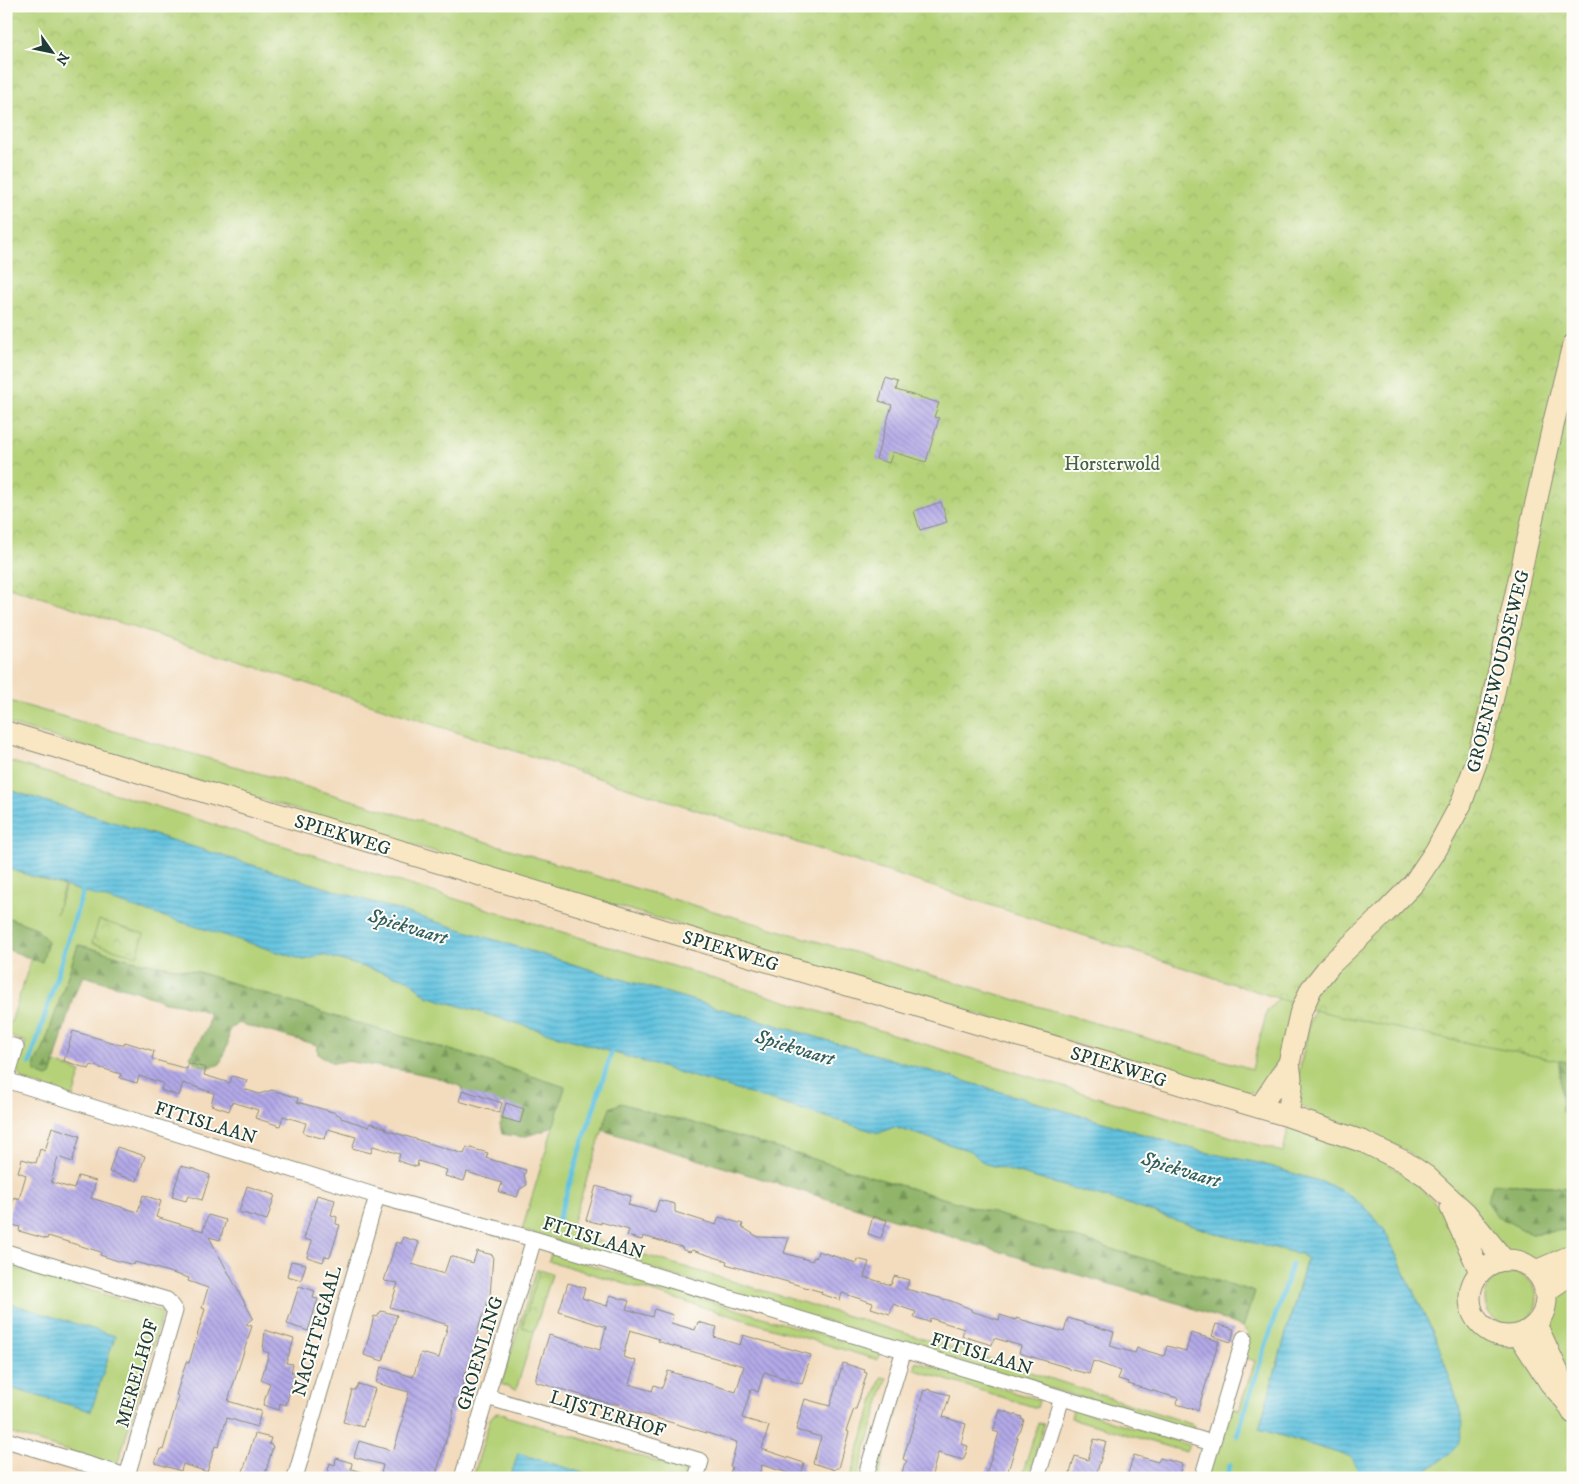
<svg xmlns="http://www.w3.org/2000/svg" width="1579" height="1484" viewBox="0 0 1579 1484" font-family="'IM FELL DW Pica',serif">
  <style>
    .green { fill: #b5d279; stroke: #6a8856 }
    .forest { fill: url(#forest-firs); stroke: #58784e }
    .park { fill: url(#park-crowns); stroke: #6a8856 }
    .water { fill: url(#water-rules); stroke: #40808a }
    .lines { fill: none; stroke-linecap: round; stroke-linejoin: round }
    .stream { stroke: #62c3e0; stroke-width: 5 }
    .building { fill: url(#building-back-hatch); fill-rule: evenodd }
    .street-casing { stroke: #898c79; stroke-width: 17 }
    .secondary-casing { stroke: #898c79; stroke-width: 23 }
    .street { stroke: #fff; stroke-width: 15 }
    .secondary { stroke: #f9e7c3; stroke-width: 21 }
    .labels { text-anchor: middle; stroke-width: 4; stroke-linejoin: round; paint-order: stroke }
    .park-label { font-size: 19px; fill: #446245; stroke: #fdfcf7 }
    .street-label { font-size: 19px; fill: #1f3d34; stroke: #fdfcf7 }
    .water-label { font-size: 20px; font-style: italic; fill: #305e5f; stroke: #fdfcf7 }
  </style>
  <defs>
    <pattern id="forest-firs" width="22" height="20" patternUnits="userSpaceOnUse" patternTransform="scale(1.25)"><rect width="22" height="20" fill="#90b469"/><path d="M5 1l3.5 6h-7zM16 11l3.5 6h-7z" fill="#759457"/></pattern>
    <pattern id="park-crowns" width="20" height="18" patternUnits="userSpaceOnUse" patternTransform="scale(1.25)"><rect width="20" height="18" fill="#b5d279"/><path d="M2 6a3 3 0 1 1 6 0M12 15a3 3 0 1 1 6 0" fill="none" stroke="#9bb569"/></pattern>
    <pattern id="water-rules" width="6" height="5" patternUnits="userSpaceOnUse" patternTransform="scale(1.25)"><rect width="6" height="5" fill="#62c3e0"/><path d="M0 2.5h6" fill="none" stroke="#50a0b6"/></pattern>
    <pattern id="building-back-hatch" width="6" height="6" patternUnits="userSpaceOnUse" patternTransform="scale(1.25)"><rect width="6" height="6" fill="#b3a9e8"/><path d="M-1 5l2 2M0 0l6 6M5-1l2 2" fill="none" stroke="#918bbd"/></pattern>
  </defs>
  <rect width="100%" height="100%" fill="#fdfcf7"/>
  <filter id="ink" filterUnits="userSpaceOnUse"><feTurbulence type="fractalNoise" baseFrequency=".02" numOctaves="2"/><feDisplacementMap in="SourceGraphic" scale="10" xChannelSelector="R" yChannelSelector="G"/><feConvolveMatrix kernelMatrix="1 2 1 2 8 2 1 2 1" color-interpolation-filters="sRGB"/></filter>
  <filter id="wash" filterUnits="userSpaceOnUse"><feTurbulence type="fractalNoise" baseFrequency=".0096" numOctaves="4" result="noise"/><feDisplacementMap in="SourceGraphic" scale="20" xChannelSelector="R" yChannelSelector="G"/><feGaussianBlur stdDeviation="1.12" result="paint"/><feColorMatrix in="noise" values="0 0 0 0 0 0 0 0 0 0 0 0 0 0 0 0 0 1.4 0 .05"/><feComposite in="paint" operator="in"/></filter>
  <g filter="url(#wash)">
    <rect width="100%" height="100%" fill="#f3dcbe"/>
    <path class="green" d="M6,700l356,103 273,85 617,181 15,-58 11,-12 17,-5 38,-39 -58,117 -14,18 -17,4 -1238,-371z
      M6,760l1080,334 197,58 6,-26 53,17 44,19 32,23 28,30 25,54 -4,12 -3,19 1,10 9,16 21,16 23,3 26,-17 9,-33 20,-13v196h-162l32,-18 -6,-119 -53,-112 -38,-36 -21,-10 -66,-20 -56,-11 -569,-169 -628,-194z
      M6,868l58,18 -8,28 10,-29 238,75 19,-5 86,25 18,16 452,137 15,-6 77,24 12,12 141,40 97,32 79,19 7,4 -48,171 92,28 11,21h-156l21,-72 12,4 16,-49 -13,-4 7,-22 -6,-8 11,-35 -574,-173 -70,-11 -40,122 35,13 379,114 210,68 -2,6 -670,-201 43,-143 -91,-30 -131,-38 -145,-47 -67,-12 -44,-13 -9,-2 -35,105 -8,13v9l16,3 4,-12 26,9 -8,25 -50,-17 -6,-10 9,-28 -20,-7v-12l5,-1 20,-62 11,1 -6,-33 -30,-11z
      M1560,888l2,224 11,2v75l-22,-3 -58,-2 38,50 42,-5v19l-33,15 -33,-10 -97,-100 -32,-17 -65,-22 -11,-8 -5,-11 1,-18 12,-56 6,-19z
      M551,1253l330,100 -3,7 -329,-99z
      M6,1265l157,47 -46,154 -111,-34z
      M537,1269l15,5 -36,116 -15,-6z
      M1485 1299a26 26 0 1 1 52 0a26 26 0 1 1-52 0Z
      M916,1362l123,38 -2,8 -122,-38z
      M881,1377l6,1 -30,100h-7z
      M899,1381l7,2 -28,95h-8z
      M1073,1409l116,36 -3,7 -115,-34z
      M497,1413l9,1v2l179,54 -2,8h-210l17,-59 3,-4z
      M1038,1423l6,1 -16,54h-7z"/>
    <path class="forest" d="M6,917l30,11 12,14 -6,20c-13,-3 -23,-9 -36,-13z
      M78,945l9,2 44,13 67,12 145,47 131,38 91,30 -11,38 -11,6 -20,6 -21,-3 -2,-10 6,-20 -22,-2 -19,-5 -3,-10 -27,-10 -23,-5 -66,-11 -13,2 -15,-9 -1,-9 -79,-22 -9,7 -1,13 -8,21c-13,6 -21,3 -30,-7l17,-29 2,-15 -11,-4 -19,-5 -14,-2 -30,-11 -51,-15 -11,21 -22,78 -4,2 -12,-5v-9l8,-13z
      M1573,1026v88l-11,-2 -3,-49z
      M621,1103l44,14 15,2 575,173 -12,35 -59,-22 -137,-39 -445,-136 8,-22z
      M1493,1184l58,2 22,3v40l-42,5 -34,-18 -10,-15z"/>
    <path class="park" d="M6,6h1567v1057l-132,-25 -127,-28 -1308,-424z
      M99,920l45,14 -7,22 -45,-13z
      M540,1270l12,4 -18,57 -12,-4z"/>
    <path class="water" d="M6,789l628,194 569,169 56,11 66,20 21,10 22,17 16,19 53,112 20,58 6,24 -5,22 -15,15 -18,11 -14,7h-49l-11,-21 -92,-28 48,-170 -7,-5 -79,-19 -97,-32 -141,-40 -12,-12 -77,-24 -15,6 -452,-137 -18,-16 -86,-25 -19,5 -298,-92z
      M6,1302l109,34 -24,75 -85,-24z
      M518,1453l81,25h-89z"/>
    <g class="lines">
      <path class="stream" d="M30,1063l53,-172
        M557,1223l55,-172
        M1571,1343l2,3
        M1237,1435l55,-171
        M1226,1478l4,-13"/>
    </g>
    <g id="blocks">
      <path class="building" d="M886,378l12,4 -2,8 43,13 -5,14 5,1 -13,44 -33,-10 -4,11 -13,-4 16,-54 -13,-4z
        M941,502l6,20 -27,8 -6,-19z
        M73,1031l48,14h3l1,-3 29,9 -2,8 35,10 1,-6 18,5 -2,7 26,8 2,-7 15,4 -3,9 15,5 13,-4 26,8 -1,4 36,10 8,4v2l28,9 1,-4 16,5v2l78,24 3,-7 21,6 -2,5 40,12 -2,6 3,9 -7,4 -3,8 -18,-5 3,-9 -35,-11 -3,9 -19,-5 2,-6 -29,-9 -1,6 -19,-6 2,-7 -27,-8 -2,7 -19,-5 4,-11 -28,-8 -3,10 -22,-6 3,-10 -23,-7 -3,10 -25,-8 3,-8 -26,-8 -3,9 -18,-6 3,-12 -31,-10 -4,13 -18,-6 2,-7 -24,-7 -2,7 -17,-5 1,-4 -30,-9 -2,4 -25,-8z
        M463,1090l39,13 -3,10 -40,-12z
        M506,1103l18,6 -4,14 -18,-5z
        M52,1127l28,9 -8,26 -14,-5 -7,25 23,7 4,-13 18,5 -5,17 47,14 5,-17 18,6 -5,16 47,14 5,-16 18,5 -6,20 -11,-3 44,81 -7,6 6,2 -24,75 33,10 -4,16 -30,-9 -9,29 -3,-1 -8,26 -24,-8 -2,7 -26,-8 5,-14 3,1 12,-41 4,-13 -3,-1 10,-33 3,1 16,-54 -3,-1 6,-20 -20,-7 1,-3 -54,-16 -1,3 -16,-4 -18,-6 1,-3 -53,-16 -1,3 -28,-8 1,-4 -14,-4 8,-26 5,2 7,-24 -8,-3 4,-13 14,4 4,-14 5,2z
        M117,1147l28,9 -8,25 -28,-9z
        M181,1166l13,3 16,6 -8,25 -14,-4 -2,5 -14,-4z
        M247,1186l28,9 -8,25 -28,-8z
        M596,1186l35,10 -3,9 27,7 4,-12 16,4v8l41,13 3,-8 24,7 -1,3 16,10 31,1 -5,15 28,8 2,-4 2,1 2,-7 38,12 1,-4 12,3 -5,15 27,8 3,-9 15,4 -3,9 45,12 20,8v2l28,9 1,-5 16,5v-2l48,14 4,-14 46,14 -4,14 25,7 2,-5 27,8 3,-10 19,5 5,-18 28,8 -21,69 -22,-6 2,-6 -50,-14 1,-2 -11,-3 3,-8 -28,-10 -4,13 -20,-5v-1l-50,-15 2,-7 -27,-8 -2,7 -30,-9 2,-7 -34,-11 -1,4 -15,-5 2,-5 -23,-8 -3,10 -19,-6 2,-5 -31,-10 -2,7 -19,-6 1,-2 -96,-28 1,-3 -35,-11 -2,2 -7,-2 -1,-3 -4,-1 -35,-10 -1,4 -15,-4 2,-6 -28,-8v2l-15,-4z
        M317,1195l18,5 -4,15 6,2 -1,7 4,1 -10,32 -5,-1 -2,6 -16,-5 5,-16 -8,-2z
        M873,1216l14,4 -6,18 -13,-4z
        M403,1237l16,5 -7,22 32,10 6,-18 23,7 4,-12 16,4 -3,42 -3,5 -1,9 -4,5 -15,54 -1,2 -1,-1 -4,22 -4,6 -2,-1 -2,18 -18,62h-55l3,-13 -29,-8 5,-16 33,10 2,-2 10,-32h-2l7,-25 -33,-9 5,-16 32,10 8,-24 18,5 9,-33 -58,-18 8,-24 -14,-2 12,-39 5,2z
        M291,1261l15,3 -5,16 -14,-4z
        M568,1283l17,5 -3,10 25,8 3,-11 19,6 -3,8 26,8 2,-8 19,6 -2,8 24,7 3,-8 19,5 -3,10 26,8 3,-10 68,20 -9,29 -38,-12 -6,20 -7,-3 -9,29 27,8 -7,23 42,14 -3,14 -39,-12 -3,11 -5,-2 -1,4h-24l3,-11 -2,-1 1,-2 6,-22 -118,-35 1,-2 -15,-3 -69,-20v-5l13,-42 51,15 6,-23 -47,-15zM630,1330l29,9 -1,2 11,4 75,21 -8,26 -68,-21 -6,17 -8,-3 -2,6 -23,-7 7,-23 -13,-4z
        M299,1286l16,5 -2,7 5,1 -10,32 -21,-7z
        M381,1311l16,4 -14,46 -19,-6 10,-39 3,1z
        M1216,1324l18,5 -3,13 -19,-6z
        M265,1330l29,9 -8,24 7,1 -2,8h4l-9,33 -6,-2 -1,7 -16,-5 7,-22 -9,-3 8,-27 -6,-2z
        M843,1363l22,7 -1,2 3,1 -11,36h-2l-8,22 3,1 -10,36h-3l-1,2 -22,-7 8,-26 -25,-7 9,-31 25,7z
        M359,1384l16,5 -12,38 -20,-5 9,-32h3z
        M927,1389l23,6 -7,22 23,7 -5,20 7,2 -2,7 -3,7 -25,-7 -7,25h-30l3,-13 3,-4 -4,-2 21,-69 3,1z
        M1000,1410l22,7 -1,2 3,1 -3,10 -5,8h2l-12,40h-21l14,-45 -6,-2z
        M255,1434l16,4 -2,6 4,2 -9,32h-23z
        M1094,1439l12,3 -11,36h-24l1,-4 -2,-1 5,-17 13,4z
        M1134,1455l24,7 2,-4 22,6 -4,14h-36l-14,-5z
        M336,1458l16,5 -1,6 17,5 -1,4h-41l4,-15 5,2z"/>
    </g>
  </g>
  <g filter="url(#ink)">
    <use href="#blocks" fill-opacity="0" stroke="#898c79" stroke-width="1"/>
    <g class="lines">
      <defs>
        <path id="street" d="M6,1044l10,3 -10,33 371,116 157,43 678,204
          M6,1252l161,48 8,11 -48,165
          M487,1397l214,64 -5,17
          M6,1440l127,38
          M295,1478l82,-282
          M462,1478l72,-239
          M865,1478l39,-128
          M1037,1478l25,-80
          M1202,1478l42,-140"/>
        <path id="secondary" d="M6,732l690,208 592,176 76,26 41,20 21,14 40,37 38,47
          M1260,1107l29,-44
          M1288,1116l4,-30 -3,-23 11,-49 11,-25 20,-25 54,-51 29,-30 21,-31 26,-48 15,-41 13,-48 66,-298 18,-72
          M1451,1208l29,64
          M1470 1298a38 38 0 1 1 76 0a38 38 0 1 1-76 0Z
          M1536,1271l37,-16
          M1546,1291l27,-18
          M1536,1324l22,48 4,14
          M1519,1335l31,48 16,18 7,12"/>
      </defs>
      <use href="#street" class="street-casing"/>
      <use href="#secondary" class="secondary-casing"/>
      <use href="#street" class="street"/>
      <use href="#secondary" class="secondary"/>
    </g>
  </g>
  <g class="labels">
    <g class="park-label">
      <text x="1112" y="470">Horsterwold</text>
    </g>
    <g class="street-label">
      <text transform="translate(1497 671) rotate(-76)" y="7">GROENEWOUDSEWEG</text>
      <text transform="translate(343 834) rotate(17)" y="7">SPIEKWEG</text>
      <text transform="translate(731 950) rotate(17)" y="7">SPIEKWEG</text>
      <text transform="translate(1119 1066) rotate(17)" y="7">SPIEKWEG</text>
      <text transform="translate(206 1122) rotate(17)" y="7">FITISLAAN</text>
      <text transform="translate(594 1237) rotate(17)" y="7">FITISLAAN</text>
      <text transform="translate(316 1331) rotate(-74)" y="7">NACHTEGAAL</text>
      <text transform="translate(479 1353) rotate(-73)" y="7">GROENLING</text>
      <text transform="translate(982 1353) rotate(17)" y="7">FITISLAAN</text>
      <text transform="translate(136 1373) rotate(-74)" y="7">MERELHOF</text>
      <text transform="translate(608 1413) rotate(17)" y="7">LIJSTERHOF</text>
    </g>
    <g class="water-label">
      <text transform="translate(408 926) rotate(17)" y="7">Spiekvaart</text>
      <text transform="translate(795 1047) rotate(17)" y="7">Spiekvaart</text>
      <text transform="translate(1181 1169) rotate(17)" y="7">Spiekvaart</text>
    </g>
  </g>
  <rect width="1579" height="1484" fill="none" stroke="#fdfcf7" stroke-width="25"/>
  <g transform="translate(52 52) rotate(123)" stroke="#fdfcf7" stroke-width="4" paint-order="stroke">
  <path d="M0-4L9 19L0 12L-9 19Z" fill="#1f3d34"/>
  <text y="-8" font-size="14" font-weight="bold" text-anchor="middle" fill="#1f3d34">N</text>
  </g>
</svg>
